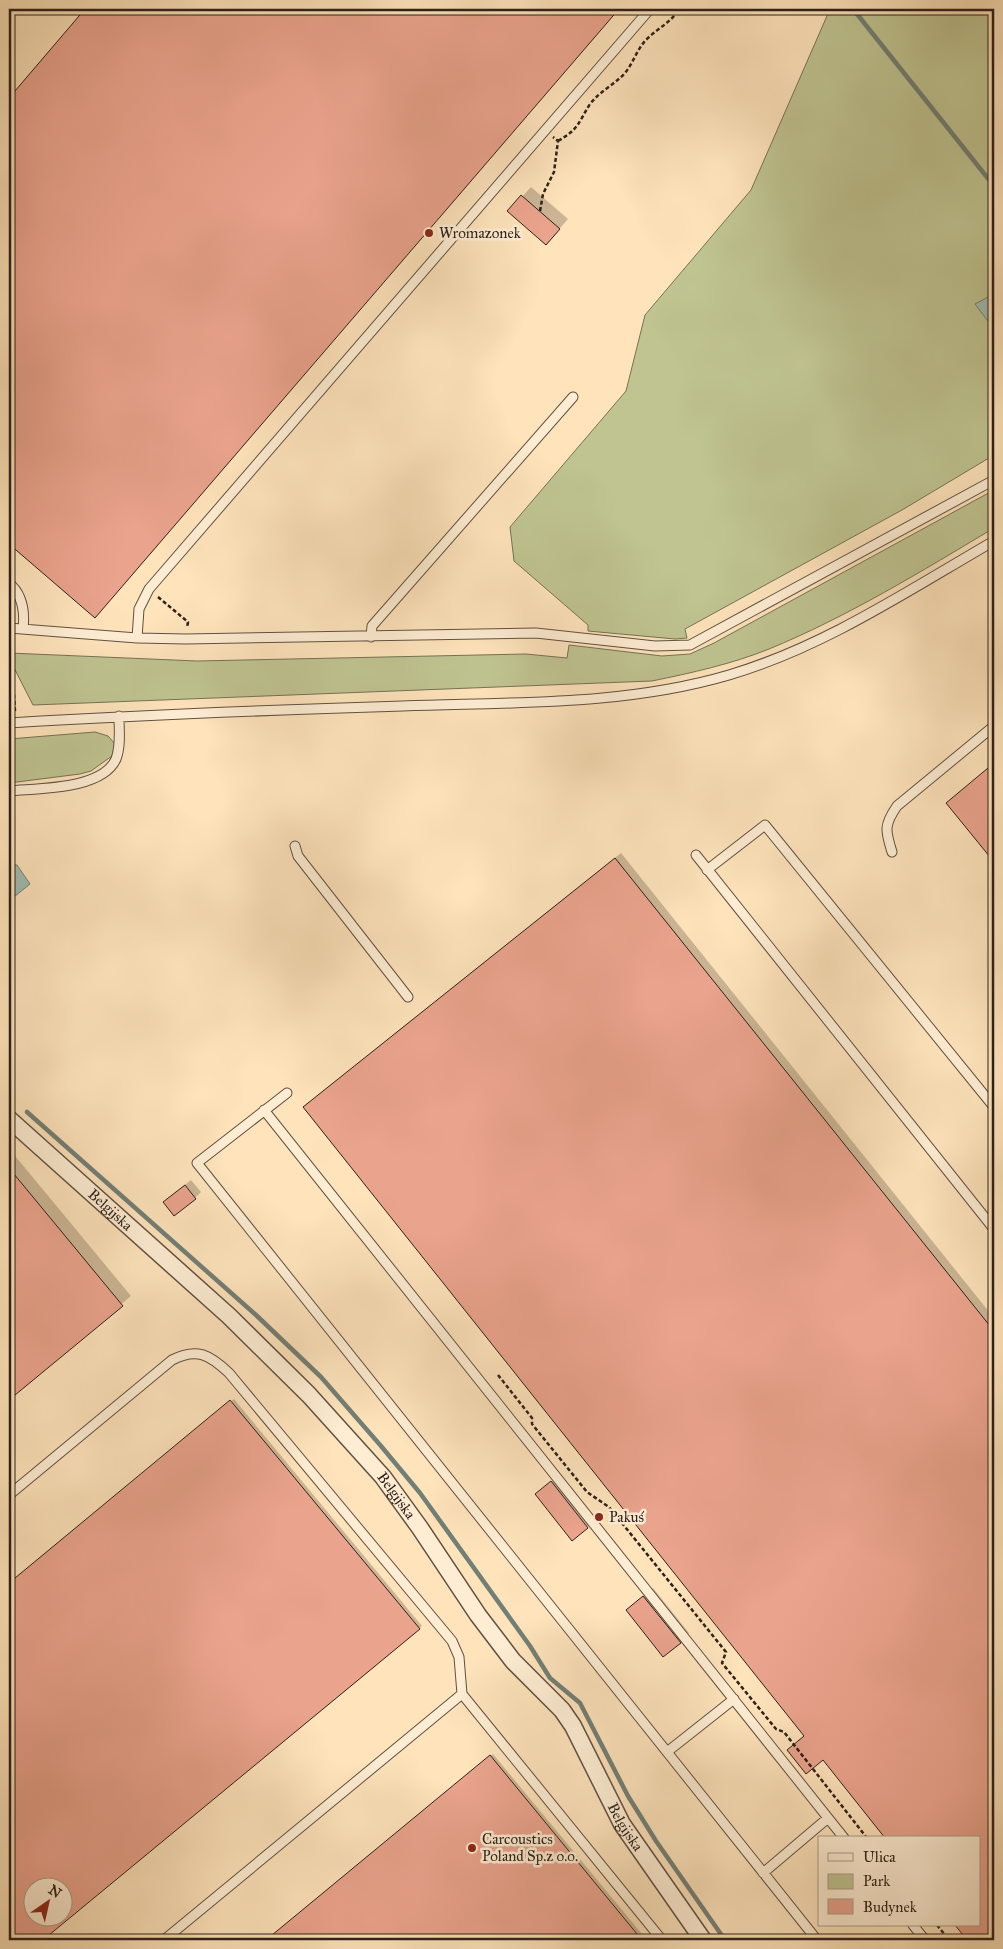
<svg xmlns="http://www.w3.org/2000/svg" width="1003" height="1949" viewBox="0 0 1003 1949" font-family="'IM FELL Great Primer',serif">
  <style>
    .green { fill: #bfc491; stroke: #767256 }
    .water { fill: #a0beb4; stroke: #727f76 }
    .shadow { fill: #0003; fill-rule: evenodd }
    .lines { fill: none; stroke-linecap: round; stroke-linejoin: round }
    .stream { stroke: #727f76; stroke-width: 4.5 }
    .building { fill: #eaa38d; stroke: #2d201a; fill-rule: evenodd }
    .lane-casing { stroke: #615142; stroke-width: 11 }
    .street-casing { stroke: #615142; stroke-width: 19 }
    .path { stroke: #2d201a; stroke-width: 2.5; stroke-dasharray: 4 2.5; stroke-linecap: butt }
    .lane { stroke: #feedd3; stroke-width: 9 }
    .street { stroke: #feedd3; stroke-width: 16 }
    .poi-dot { fill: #8f2418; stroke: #feedd3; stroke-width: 2 }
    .labels { text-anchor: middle; stroke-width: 5; stroke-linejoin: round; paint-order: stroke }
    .poi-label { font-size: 15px; fill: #2d201a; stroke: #feedd3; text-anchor: start }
    .street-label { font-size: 15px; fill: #2d201a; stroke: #feedd3 }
  </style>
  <rect width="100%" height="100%" fill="#fee3bb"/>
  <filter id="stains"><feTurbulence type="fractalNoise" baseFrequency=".004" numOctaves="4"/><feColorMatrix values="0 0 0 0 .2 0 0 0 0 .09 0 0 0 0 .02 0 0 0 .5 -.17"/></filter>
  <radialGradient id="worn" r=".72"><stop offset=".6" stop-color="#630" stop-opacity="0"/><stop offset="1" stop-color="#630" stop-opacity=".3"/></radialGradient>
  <path class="green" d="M830,9h164v446l-92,55 -217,119 2,9 -12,1 -87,-8v-6l-74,-64 -4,-34 116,-136 19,-76 106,-125z
    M994,490v38c-72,43 -147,89 -225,121 -37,15 -78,24 -117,32l-619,24 -24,-47v-5l188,8 329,-7 41,4 2,-13 93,11 28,-2 24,-11z
    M95,732l13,4 7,8 -3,12 -21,15 -11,3 -71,9v-44z"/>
  <path class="water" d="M994,294v35l-19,-25z
    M9,864l8,1 13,19 -21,17z"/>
  <path class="shadow" d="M87,9h532l-524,607 -86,-74v-443z
    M531,187l37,32 -13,15 -46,-23z
    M994,763v97l-47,-57z
    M621,853l373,465v622h-25l-12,-15h22v-87l-156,-80 -35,-8 17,-15 -495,-633z
    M11,1151l120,145 -122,102v-245z
    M191,1180l10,12 -6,6 -24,-2z
    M234,1399l188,227 -381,314h-32v-356zM32,1886h30v30h-30z
    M554,1480l36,45 -18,14 -33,-47z
    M653,1588l36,45 -9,9 -53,-32z
    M493,1754l154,186h-380z"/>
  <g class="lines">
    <path class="stream" d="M853,9l141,177
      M27,1112l229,203 65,62 60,69 39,47 110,153 20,32 30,25 48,93 28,45 69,99"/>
  </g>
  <path class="building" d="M85,9h534l-524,609 -86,-74v-446z
    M521,195l39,34 -14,16 -39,-34z
    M994,763v99l-48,-59z
    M615,858l379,473v609h-27l-12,-15h24v-87h-94l-62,-78 -17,14 -19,-24 17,-14 -501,-629z
    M9,1168l114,138 -114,94z
    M185,1185l11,14 -22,17 -11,-14z
    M230,1400l190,229 -377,311h-34v-357zM32,1886h30v30h-30z
    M551,1481l37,47 -16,13 -37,-47z
    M643,1596l38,47 -18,14 -37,-47z
    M490,1755l152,185h-376z"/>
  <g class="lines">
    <defs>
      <path id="lane" d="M9,583c14,12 16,29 14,46
        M9,628l128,10 49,1 350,-6 119,13 35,-1 304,-165
        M371,637l1,-11 201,-229
        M137,638l2,-29 10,-20 501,-580
        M9,723c131,-8 263,-13 394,-17 110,-4 220,0 326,-31 95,-28 180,-85 265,-134
        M9,791c29,-3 93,-1 107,-32 5,-13 3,-29 3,-43
        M295,846l3,10 110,141
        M892,852c-7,-22 -8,-27 5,-46l97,-80
        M696,855l298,374
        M707,870l58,-45 229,282
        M287,1093l-90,70 620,777
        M264,1110l580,728
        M9,1495l163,-135c25,-13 38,-5 57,13l223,268 7,16 3,37
        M667,1752l67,-53
        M763,1873l65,-55
        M913,1925l12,15
        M164,1940l298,-246 200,246"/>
      <g id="street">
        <path id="s1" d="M9,1119l220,197 80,79 74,82 37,51 58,87 35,46 49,49 11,16 49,98 81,116"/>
      </g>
    </defs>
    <use href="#lane" class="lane-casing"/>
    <use href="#street" class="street-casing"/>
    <path class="path" d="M558,141c21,-12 20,-18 32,-37 10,-13 24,-19 35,-31 8,-10 12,-23 20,-32 11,-12 26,-18 34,-32
      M540,211l3,-17 11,-22 4,-31 -5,-4
      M158,597l30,25 -1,6
      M9,690l5,5 1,16
      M498,1375l34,43v6l55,68 22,15 117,145 -4,11 54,66 8,3 83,106
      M608,1522l9,-7
      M937,1925l12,15"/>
    <use href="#lane" class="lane"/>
    <use href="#street" class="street"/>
  </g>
  <g class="poi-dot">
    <circle cx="429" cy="233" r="5"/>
    <circle cx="599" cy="1517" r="5"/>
    <circle cx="472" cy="1848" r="5"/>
  </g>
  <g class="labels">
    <g class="poi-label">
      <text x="439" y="238">Wromazonek</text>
      <text x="609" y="1522">Pakuś</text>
      <text x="482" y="1844">Carcoustics<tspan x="482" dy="17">Poland Sp.z o.o.</tspan></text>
    </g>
    <g class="street-label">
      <text dy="5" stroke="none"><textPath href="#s1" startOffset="136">Belgijska</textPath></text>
      <text dy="5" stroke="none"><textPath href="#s1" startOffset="541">Belgijska</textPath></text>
      <text dy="5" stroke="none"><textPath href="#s1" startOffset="946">Belgijska</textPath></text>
    </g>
  </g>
  <rect width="1003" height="1949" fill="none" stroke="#fee3bb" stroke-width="30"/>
  <rect x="10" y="10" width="983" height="1929" fill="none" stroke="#2d201a" stroke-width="2.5"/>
  <rect x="15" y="15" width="973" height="1919" fill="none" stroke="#2d201a"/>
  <rect x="818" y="1836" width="162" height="90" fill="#feedd3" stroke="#aa9b89"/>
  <rect x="828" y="1853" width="25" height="8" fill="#feedd3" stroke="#aa9b89"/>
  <text x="863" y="1862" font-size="15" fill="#2d201a">Ulica</text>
  <rect x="828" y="1874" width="25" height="15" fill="#bfc491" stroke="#aa9b89"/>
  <text x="863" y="1886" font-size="15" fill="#2d201a">Park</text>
  <rect x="828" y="1899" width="25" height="15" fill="#eaa38d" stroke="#aa9b89"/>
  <text x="863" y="1912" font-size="15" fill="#2d201a">Budynek</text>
  <g transform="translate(48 1902) rotate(34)"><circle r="24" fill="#feedd3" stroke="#aa9b89"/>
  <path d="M0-4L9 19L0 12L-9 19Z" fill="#8f2418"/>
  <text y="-8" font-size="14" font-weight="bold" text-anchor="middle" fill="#2d201a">N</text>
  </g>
  <rect width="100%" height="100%" filter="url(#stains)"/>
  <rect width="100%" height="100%" fill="url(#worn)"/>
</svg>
